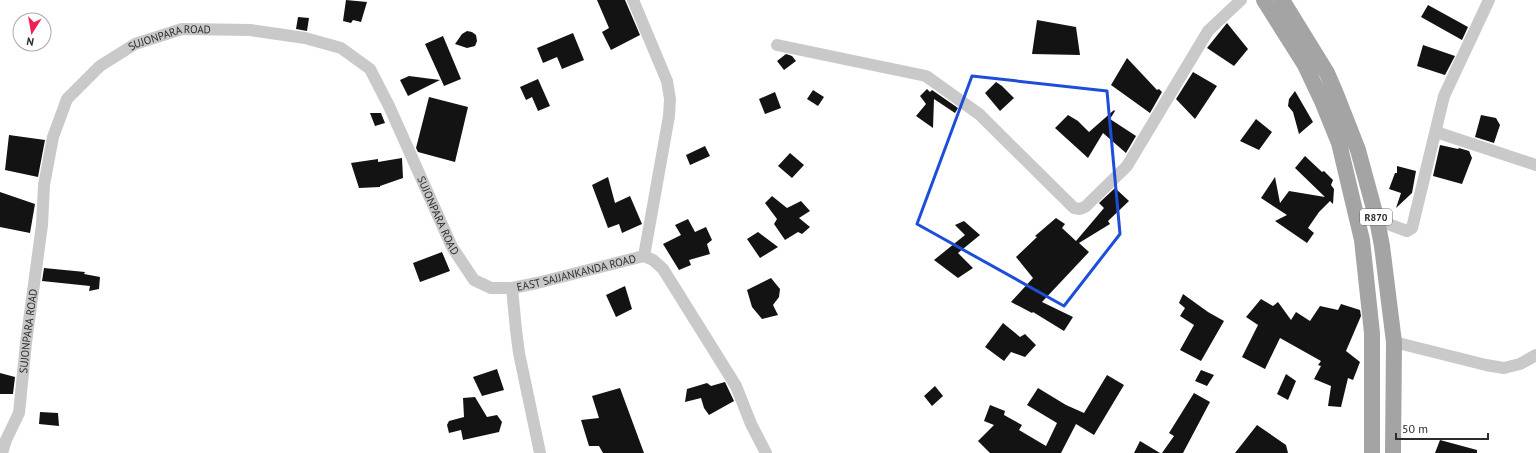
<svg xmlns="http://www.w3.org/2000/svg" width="1536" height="453" viewBox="0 0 1536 453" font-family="'PT Sans',sans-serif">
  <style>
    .building { fill: #131313 }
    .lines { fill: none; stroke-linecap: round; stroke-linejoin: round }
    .minor { stroke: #c9c9c9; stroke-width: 12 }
    .major { stroke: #a4a4a4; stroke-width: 16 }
    .marked { fill: none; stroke: #1d4ed8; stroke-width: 3; stroke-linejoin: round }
    .labels { text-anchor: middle; stroke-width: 4; stroke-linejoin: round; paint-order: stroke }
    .shield { fill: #fff; stroke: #6b6b6b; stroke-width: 1 }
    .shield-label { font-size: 10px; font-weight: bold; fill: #2c2c2c }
    .street-label { font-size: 11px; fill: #2c2c2c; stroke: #fff }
  </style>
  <rect width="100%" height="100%" fill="#fff"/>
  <path class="building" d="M346,0l21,2 -6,20 -8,-2 -2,3 -8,-2z
    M597,0h28l15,35 -29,15 -9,-18 7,-4z
    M1428,5l40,22 -6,13 -41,-23z
    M298,17l11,1 -2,13 -11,-2z
    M1037,20l39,7 4,28 -48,-1z
    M1227,23l21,26 -14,17 -27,-18z
    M467,31l5,1 4,3 1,6 -2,5 -8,2 -12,-4 7,-10z
    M573,33l11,27 -22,9 -5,-12 -14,6 -6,-15z
    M443,36l18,43 -17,7 -19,-42z
    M1423,45l32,11 -10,19 -28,-9z
    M786,54l6,2 4,5 -12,9 -7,-9z
    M1127,58l30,32 2,-1 3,3 -12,21 -39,-28z
    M1193,72l24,14 -22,33 -19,-20z
    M409,76l31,4 -32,16 -8,-16z
    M538,79l12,27 -12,5 -6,-14 -6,3 -6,-13z
    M996,82l6,4 12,12 -14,13 -15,-18z
    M927,89l3,3 2,-2 26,18 -3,5 -21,-14 -1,29 -17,-12 10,-12 -6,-8z
    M813,90l11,7 -6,9 -11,-7z
    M1295,91l18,31 -14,12 -6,-22 -5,-6 1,-7z
    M775,92l6,16 -16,6 -6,-15z
    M429,97l39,10 -13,55 -37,-10 -2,-4z
    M1114,110l1,1 -5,8 26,17 -10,17 -23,-20 -15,25 -33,-30 13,-13 10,6 11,11z
    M370,113h11l4,10 -10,3z
    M1481,115l15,3 4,7 -6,18 -19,-6z
    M1256,119l16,13 -13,18 -19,-9z
    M9,135l36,5 -7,37 -33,-7z
    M1440,145l18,4 1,-1 10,3 3,7 -10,26 -29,-8z
    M705,146l5,10 -20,9 -4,-10z
    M790,153l14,12 -12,13 -14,-12z
    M1305,156l17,16 2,-1 9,9 -2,5 3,4 -1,15 -3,-3 -11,11 -11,16 6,5 -7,10 -32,-22 12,-6 -26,-17 14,-21 5,26 9,-12 36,6 -30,-29z
    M402,158l1,20 -23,8v1l-21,1 -8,-25 27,-4v3z
    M1397,166l19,5 -4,22 -16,15 5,-15 -12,-4 6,-16h2z
    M608,177l7,26 15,-7 12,28 -20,9 -3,-9 -11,4 -16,-43z
    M1115,188l14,13 -21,20 2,3 -31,19 10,9 -47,50 31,15 -9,14 -31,-19 -1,1 -21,-11 22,-24 -17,-21 21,-20 -2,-1 21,-18 9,6 -3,4 14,13 28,-33 -5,-5z
    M0,192l35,12 -5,29 -30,-6z
    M772,196l15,12 14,-7 9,10 -11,7 11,9 -8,7 -4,-2 -13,8 -11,-16 3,-5 -12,-16z
    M688,219l7,13 11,-5 6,13 -5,4 3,10 -21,6 2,5 -12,5 -16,-26 18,-9 -6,-10z
    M964,221l16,14 -22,18 15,15 -15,10 -24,-18 31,-25 -10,-10z
    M758,232l20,15 -18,11 -13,-19z
    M442,252l8,19 -30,11 -7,-19z
    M44,268l41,4 -1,2 16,3 -1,12 -10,2 1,-5 -48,-5z
    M771,278l9,11 -1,8 -6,8 5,10 -16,4 -10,-12 -5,-17z
    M625,286l7,23 -16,8 -10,-22z
    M1183,294l25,18 16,9 -23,40 -21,-11 14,-25 -14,-9 5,-8 -6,-5z
    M1261,299l12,7 5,-4 13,18 5,-8 14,9 10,-15 18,4 3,-6 19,6 1,6 -15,35 14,11 -7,18 -5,-2 -7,29 -13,-1 3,-20 -17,-7 7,-13 -3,-1 3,-4 -41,-23 -15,31 -23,-12 16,-32 -12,-8z
    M1003,323l17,14 5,-3 11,11 -11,12 -14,-5 -7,9 -19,-14z
    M497,369l7,21 -22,6 -9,-19z
    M1201,370l13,5 -7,11 -12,-5z
    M0,373l15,4 -2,17h-13z
    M1286,374l10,7 -8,19 -11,-6z
    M1107,375l17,10 -30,50 -18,-11 -15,29h-71l-12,-12 16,-16 -10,-4 6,-16 15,6 -1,4 18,10 -3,5 27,16 11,-23 -30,-18 11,-17 28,17 18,8z
    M725,382l9,19 -25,14 -5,-7 -3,-10 -16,4 2,-13 20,-6 4,3z
    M935,386l8,10 -11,10 -8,-10z
    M620,388l24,65h-41l-4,-7h-10l-8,-26 18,-2 -7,-22z
    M1194,393l16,9 -27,51h-21l12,-17 -5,-3z
    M475,397l12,20 10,-2 5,7 -3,10 -36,8 -2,-10 -12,3 -2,-8 2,-4 15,-4 -1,-19z
    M40,412l18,1 1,13 -20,-2z
    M1257,425l29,20 2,8h-53z
    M1440,440l37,10v3h-42z
    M1140,441l20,12h-26z"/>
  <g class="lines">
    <g class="minor">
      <path d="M633,0l34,81 3,18 -1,17 -25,140"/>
      <path d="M777,45l149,31 53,38 95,94 6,1 5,-2 42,-41 81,-135 33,-31"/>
      <path d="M1436,132l100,33"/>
      <path d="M1377,220l30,11 5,-3 32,-132 45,-96"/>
      <path d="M512,288l4,42 3,23 21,100"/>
      <path d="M1394,342l92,23 18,3 16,-4 16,-9"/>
      <path id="s1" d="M2,453l4,-13 13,-27 7,-70 16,-118 2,-40 9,-48 14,-38 33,-33 35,-22 47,-15 68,1 55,8 36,10 29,21 19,37 63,141 22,33 17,8h21l25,-5 107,-27 9,4 10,9 73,117 15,38 15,29"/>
    </g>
    <path class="major" d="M1264,0l41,65 17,36 17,42 23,97 10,93v120
      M1282,0l45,73 9,21 22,56 19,70 5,26 12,96 -1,111"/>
  </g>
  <path class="marked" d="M972,76l135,15 13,143 -56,72 -147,-82z"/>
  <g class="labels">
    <rect class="shield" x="1360" y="209" width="32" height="16" rx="3"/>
    <g class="shield-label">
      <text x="1376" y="221">R870</text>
    </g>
    <g class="street-label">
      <text dy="4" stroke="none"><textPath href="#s1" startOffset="486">SUJONPARA ROAD</textPath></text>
      <text dy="4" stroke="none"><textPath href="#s1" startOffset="858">SUJONPARA ROAD</textPath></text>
      <text dy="4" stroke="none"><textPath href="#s1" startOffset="1038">EAST SAJJANKANDA ROAD</textPath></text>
      <text dy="4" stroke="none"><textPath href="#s1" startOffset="126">SUJONPARA ROAD</textPath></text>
    </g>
  </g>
  <g transform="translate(32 32) rotate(191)"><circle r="19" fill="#ffffff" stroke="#ababab"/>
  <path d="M0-3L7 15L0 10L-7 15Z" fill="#f11f53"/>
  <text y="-6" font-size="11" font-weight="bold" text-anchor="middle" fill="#2c2c2c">N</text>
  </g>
  <path d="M1396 433v6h92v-6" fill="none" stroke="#2c2c2c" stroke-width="2"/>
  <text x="1402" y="433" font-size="12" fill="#2c2c2c" stroke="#ffffff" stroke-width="3" paint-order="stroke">50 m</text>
</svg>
